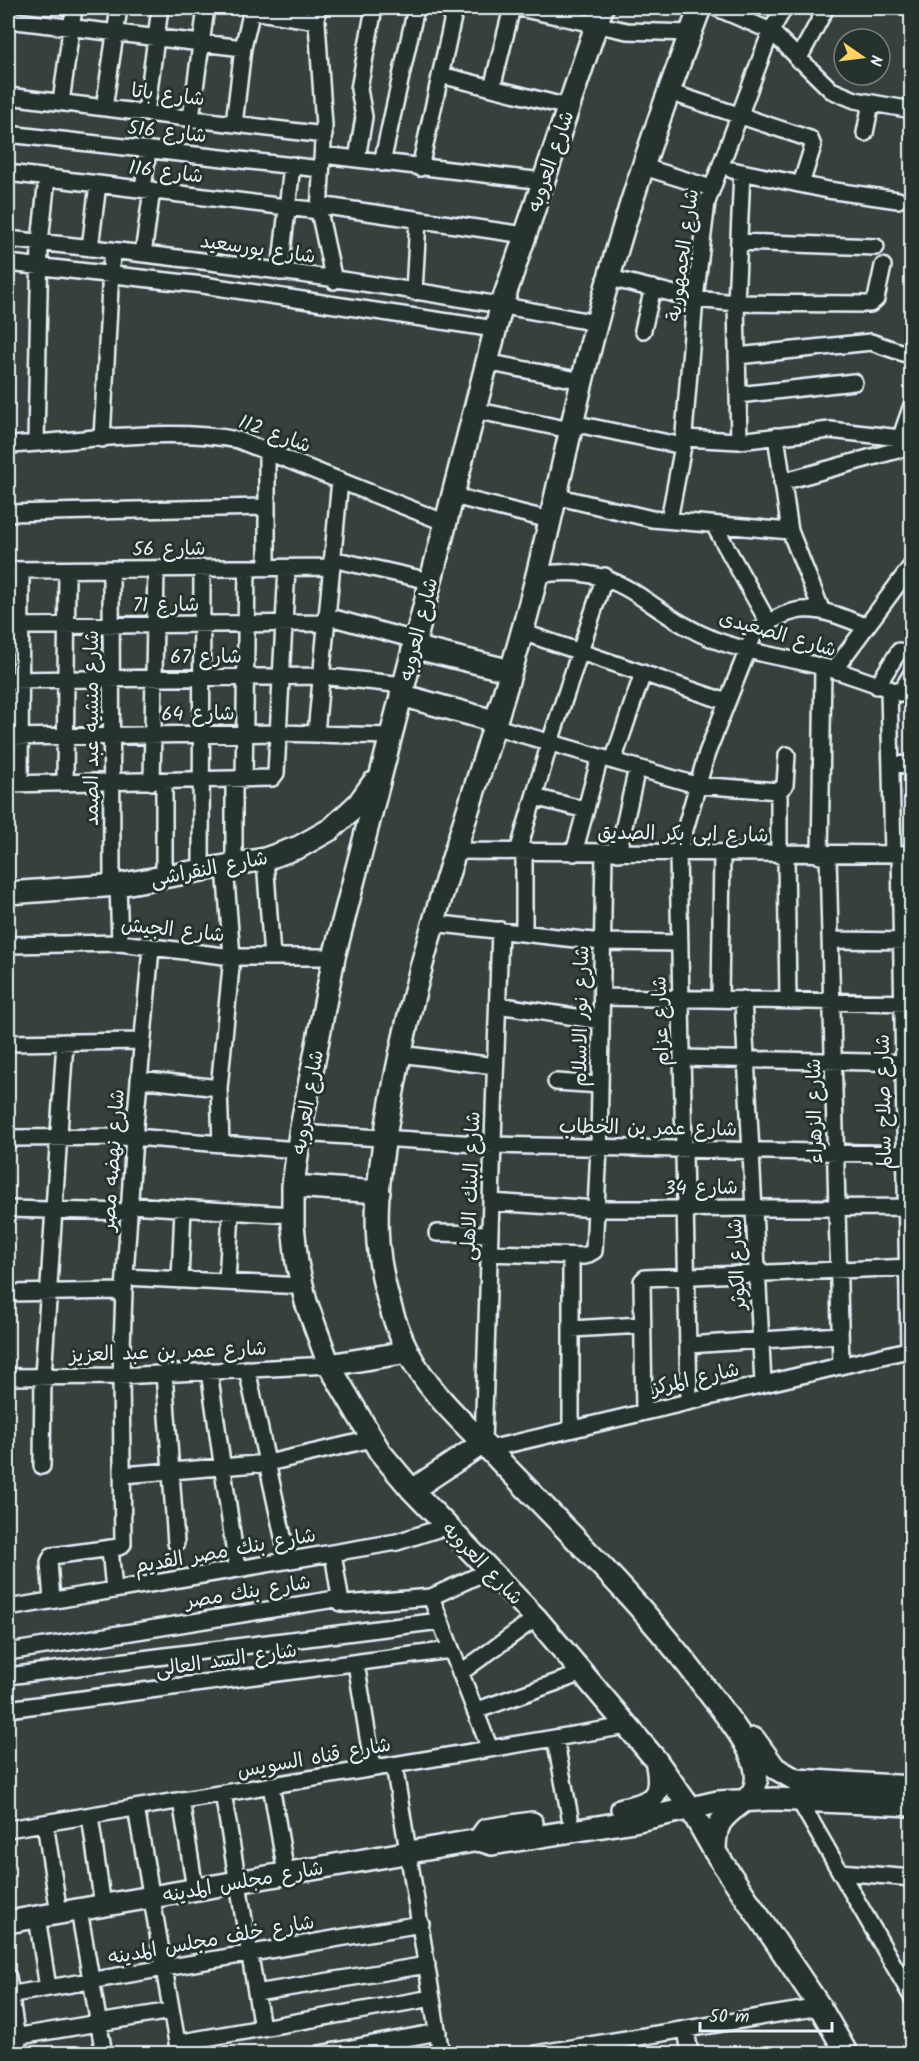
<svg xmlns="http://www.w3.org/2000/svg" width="919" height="2061" viewBox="0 0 919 2061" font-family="Kalam,'Playpen Sans Arabic',sans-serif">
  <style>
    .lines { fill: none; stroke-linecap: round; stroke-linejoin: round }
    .street-casing { stroke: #e8f1f8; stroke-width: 20 }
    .secondary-casing { stroke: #e8f1f8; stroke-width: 26 }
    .street { stroke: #26332d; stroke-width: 15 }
    .secondary { stroke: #26332d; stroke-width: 21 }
    .labels { text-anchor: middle; stroke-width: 6; stroke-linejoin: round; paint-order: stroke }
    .street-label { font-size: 20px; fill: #e8f1f8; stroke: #26332d }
  </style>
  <rect width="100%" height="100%" fill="#38403e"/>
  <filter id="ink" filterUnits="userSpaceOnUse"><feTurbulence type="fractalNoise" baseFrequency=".0167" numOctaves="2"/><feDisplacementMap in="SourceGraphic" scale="12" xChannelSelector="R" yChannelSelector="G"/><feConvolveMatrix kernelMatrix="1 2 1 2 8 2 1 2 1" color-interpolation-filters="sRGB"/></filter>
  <g filter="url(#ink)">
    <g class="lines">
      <defs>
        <path id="street" d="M316,8l8,118 -5,85 15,70
          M519,8l108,23 63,2
          M717,8l54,23 60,59 24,10 57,10
          M8,20l235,28
          M798,60l28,-52
          M441,75l127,32
          M492,88l20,-80
          M669,92l141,47 3,7 -12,38
          M8,96l316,39
          M61,102l13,-94
          M104,108l15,-100
          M146,113l14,-105
          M191,118l15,-110
          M234,124l9,-76 8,-34 8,-2 58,9
          M865,133l6,-30
          M8,134l313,35
          M323,155l220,26
          M357,159l7,-42 -5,-28 15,-81
          M382,163l34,-155
          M644,167l67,21
          M420,168l35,-160
          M732,170l96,20 70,10
          M8,173l311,38
          M143,189l5,-39
          M319,205l206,30
          M8,239c196,20 394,46 588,84
          M739,242l137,5
          M90,248l8,-64
          M143,254l9,-64
          M8,263l195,22 292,44
          M280,272l12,-107
          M610,278l85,21 41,4 134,1 6,-5 7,-33
          M414,292l4,-72
          M643,330l10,-42
          M737,356l134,-14 41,14
          M486,362l96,19
          M738,395l116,-13
          M474,410l96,20
          M572,423l111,23
          M776,436l14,95 31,78
          M684,438l55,3 91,-11 70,8
          M102,439l10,-189
          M739,441l-3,-138 6,-131
          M36,443l4,-201 7,-64
          M8,445c71,-4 160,-18 230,-5l208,83
          M897,448l15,-43
          M782,482l130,-36
          M453,496l97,24
          M555,496l97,23 138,12
          M8,513l259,-6
          M669,520l14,-74 12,-147 12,-97 64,-171 13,-23
          M714,525l54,97
          M332,559l98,22
          M267,568v-118
          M8,570l323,-3
          M111,570l1,316
          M538,575c87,-15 105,37 177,65 39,15 80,18 119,30 26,8 52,18 78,27
          M326,616l89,24
          M8,626l318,-3
          M522,632l205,70
          M834,670l78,-105
          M8,680l313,-4 83,9
          M877,686l22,-35
          M889,690l4,164
          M900,693l12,-20
          M493,726l203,59 83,6 6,-6 2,-30
          M316,733l24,-253
          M8,737l270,-4 112,3
          M613,761l30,-88
          M892,763l20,3
          M244,780l3,-212
          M164,781v97
          M152,782l4,-213
          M65,783l2,-213
          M8,784l264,-6 4,-5 11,-205
          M20,784l1,-214
          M534,797l52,13
          M454,851l458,3
          M518,852l32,-110 55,-166
          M524,852v81
          M574,853l26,-96
          M618,853l19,-85
          M900,854l9,495
          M779,855v-64
          M786,855l2,145
          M820,856l3,-188
          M828,856l13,509
          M265,859l7,98
          M234,865v-85
          M201,871l1,-303
          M118,885l2,58
          M432,923l170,19 78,1
          M830,940l82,1
          M8,945l112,-2 112,14h102
          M602,997l310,6
          M720,999l2,-145
          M743,999l20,384
          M498,1005l103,16
          M8,1043l134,-2
          M400,1054l95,12
          M682,1058l230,5
          M139,1079l80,9
          M556,1082l44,3
          M300,1133l193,12 419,9
          M8,1138l126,-1 164,13
          M221,1144l-2,-56 13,-131 -7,-90
          M491,1202l107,7 314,-2
          M129,1205l164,10
          M8,1209l121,3
          M437,1233l53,1
          M489,1253l96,3 9,-5 5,-104 5,-294
          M125,1277l177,9
          M180,1280l3,-72
          M227,1282l4,-71
          M8,1293l116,-2
          M571,1329l71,-4
          M688,1345l152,-10
          M247,1369l41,191
          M209,1371l28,198
          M164,1373l12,170
          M8,1377l113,-1 208,-11
          M689,1401l-11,-547 29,-101 47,-119c42,-36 66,-26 111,-8
          M644,1411l-2,-130 3,-3 267,-11
          M571,1429v-173
          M483,1443l17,-513
          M489,1449l423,-100
          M42,1466l1,-90 22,-334
          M123,1475l145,-12 104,-24
          M110,1549l4,41
          M333,1553l8,50
          M431,1597l59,152
          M52,1600l-3,-38 3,-6 67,-9 4,-3 -2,-168 3,-85 10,-154 17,-189
          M8,1608l389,-66 50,-16
          M8,1652l327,-53 11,5 85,-7 59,-27
          M356,1663l17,105
          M460,1673l76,-55
          M8,1676l432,-55
          M8,1709l442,-59
          M475,1711l108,-38
          M555,1738l15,79
          M394,1765l47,289
          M271,1785l15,88
          M223,1793l39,235
          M181,1800l14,89
          M799,1800l113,197
          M136,1808l43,246
          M90,1816l13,90
          M45,1823l14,90
          M8,1829l619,-103
          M840,1872l72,6
          M79,1910l25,144
          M37,1917l11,71
          M8,1977l11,77
          M256,1993l171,-28
          M8,1995l413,-71
          M686,2029l4,25
          M8,2038l163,-27
          M177,2043l255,-45
          M319,2054l119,-22
          M535,2054l285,-47"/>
        <path id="secondary" d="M602,8l-100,296 -168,653 -34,176 -7,53v39l4,38 9,39 23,63 51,87 32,38 124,128 120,142 34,48 25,44 105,155 27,47
          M700,8c-40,104 -77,212 -105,321 -25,96 -43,193 -69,289 -43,159 -103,309 -133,473 -9,50 -19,102 -15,152 3,36 14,77 30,109 22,43 60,74 92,109 71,74 145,145 206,228 15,20 43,53 49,77 8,36 -20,34 -35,57 -5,9 -5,19 -5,29
          M413,647l98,24
          M401,695l93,26
          M8,893l110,-8 147,-26 34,-12 32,-18 27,-25 15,-21
          M293,1186l86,6
          M329,1365l79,-13
          M412,1490l71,-47
          M754,1739l21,29 21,12 116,7
          M622,1809c35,-6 41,-15 34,-49
          M479,1840l7,-10 46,-7
          M8,1922l471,-82 13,4 142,-23 84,-19 56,-3 138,6"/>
      </defs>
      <use href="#street" class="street-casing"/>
      <use href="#secondary" class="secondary-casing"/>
      <use href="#street" class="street"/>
      <use href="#secondary" class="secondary"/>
    </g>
  </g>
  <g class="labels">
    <g class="street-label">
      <text transform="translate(168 94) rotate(7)" y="7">شارع باتا</text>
      <text transform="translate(167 131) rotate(6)" y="7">شارع 516</text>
      <text transform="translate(550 161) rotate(-71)" y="7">شارع العروبه</text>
      <text transform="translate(166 171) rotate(7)" y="7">شارع 116</text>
      <text transform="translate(258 248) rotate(8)" y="7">شارع بورسعيد</text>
      <text transform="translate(682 255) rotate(-82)" y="7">شارع الجمهورية</text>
      <text transform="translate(275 433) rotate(20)" y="7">شارع 112</text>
      <text transform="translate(169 548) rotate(-1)" y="7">شارع 56</text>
      <text transform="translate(166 604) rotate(-1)" y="7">شارع 71</text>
      <text transform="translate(418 629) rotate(-76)" y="7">شارع العروبه</text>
      <text transform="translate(778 633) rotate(16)" y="7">شارع الصعيدى</text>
      <text transform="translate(206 656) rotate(-1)" y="7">شارع 67</text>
      <text transform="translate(198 713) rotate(-1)" y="7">شارع 64</text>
      <text transform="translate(91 728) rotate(-90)" y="7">شارع منشيه عبد الصمد</text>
      <text transform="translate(683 833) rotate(1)" y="7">شارع ابى بكر الصديق</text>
      <text transform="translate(209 868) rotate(-11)" y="7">شارع النقراشى</text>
      <text transform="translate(173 929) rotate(6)" y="7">شارع الجيش</text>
      <text transform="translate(580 1016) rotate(-89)" y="7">شارع نور الاسلام</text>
      <text transform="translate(660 1021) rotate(-92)" y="7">شارع عزام</text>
      <text transform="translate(307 1102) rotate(-80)" y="7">شارع العروبه</text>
      <text transform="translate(883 1102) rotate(-91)" y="7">شارع صلاح سالم</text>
      <text transform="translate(814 1111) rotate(-91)" y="7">شارع الزهراء</text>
      <text transform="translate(648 1127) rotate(1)" y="7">شارع عمر بن الخطاب</text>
      <text transform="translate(112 1160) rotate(-86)" y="7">شارع نهضه مصر</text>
      <text transform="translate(470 1186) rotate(-88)" y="7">شارع البنك الاهلى</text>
      <text transform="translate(701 1187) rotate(-1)" y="7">شارع 34</text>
      <text transform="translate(736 1264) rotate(-93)" y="7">شارع الكوثر</text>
      <text transform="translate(168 1351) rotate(-2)" y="7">شارع عمر بن عبد العزيز</text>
      <text transform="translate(695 1378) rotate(-13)" y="7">شارع المركز</text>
      <text transform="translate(225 1550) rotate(-10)" y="7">شارع بنك مصر القديم</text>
      <text transform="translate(483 1563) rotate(46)" y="7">شارع العروبه</text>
      <text transform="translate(248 1591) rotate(-9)" y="7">شارع بنك مصر</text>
      <text transform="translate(226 1659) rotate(-8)" y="7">شارع السد العالى</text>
      <text transform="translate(314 1757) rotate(-10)" y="7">شارع قناه السويس</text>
      <text transform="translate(243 1881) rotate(-10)" y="7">شارع مجلس المدينه</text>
      <text transform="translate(211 1939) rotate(-10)" y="7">شارع خلف مجلس المدينه</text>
    </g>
  </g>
  <rect width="919" height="2061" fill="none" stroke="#26332d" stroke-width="30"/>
  <rect x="15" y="15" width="889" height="2031" fill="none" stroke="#e8f1f8" stroke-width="2" filter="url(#ink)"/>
  <g transform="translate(862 57) rotate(104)"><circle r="28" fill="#26332d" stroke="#747f7e" stroke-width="1.5"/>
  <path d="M0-4.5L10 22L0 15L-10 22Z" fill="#ffd166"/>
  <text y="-9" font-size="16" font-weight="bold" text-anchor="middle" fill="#e8f1f8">N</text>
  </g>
  <path d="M700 2022v9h132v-9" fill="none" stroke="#e8f1f8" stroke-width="3"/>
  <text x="709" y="2022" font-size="18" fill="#e8f1f8" stroke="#26332d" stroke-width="4.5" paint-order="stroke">50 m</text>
</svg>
